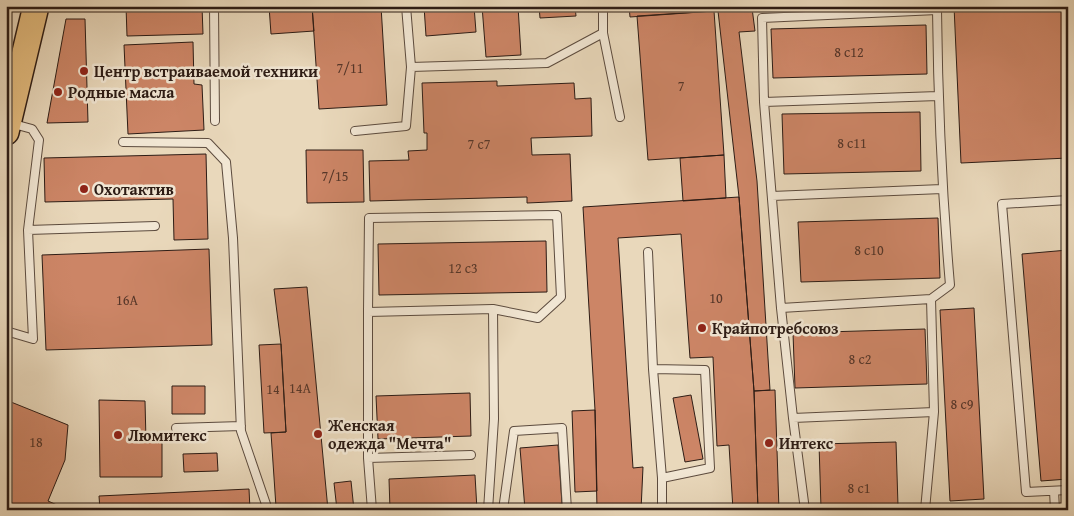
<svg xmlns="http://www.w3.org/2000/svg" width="1074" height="516" viewBox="0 0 1074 516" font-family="'Gentium Book Plus',serif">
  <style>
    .building { fill: #cc8566; stroke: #2d1c15 }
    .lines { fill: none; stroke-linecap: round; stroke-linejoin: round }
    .service-casing { stroke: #5c4b3e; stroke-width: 10 }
    .primary-casing { stroke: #2d1c15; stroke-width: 28 }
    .service { stroke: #f1e6d3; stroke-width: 8 }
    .primary { stroke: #e4bc7e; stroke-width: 25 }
    .poi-dot { fill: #8f2418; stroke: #f1e6d3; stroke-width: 2 }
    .labels { text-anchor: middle; stroke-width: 5; stroke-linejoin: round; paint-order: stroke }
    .number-label { font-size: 14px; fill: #553629 }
    .poi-label { font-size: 16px; font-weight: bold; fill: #2d1c15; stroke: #f1e6d3; text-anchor: start }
  </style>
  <rect width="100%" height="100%" fill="#e9d8bb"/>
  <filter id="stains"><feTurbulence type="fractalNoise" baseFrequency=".004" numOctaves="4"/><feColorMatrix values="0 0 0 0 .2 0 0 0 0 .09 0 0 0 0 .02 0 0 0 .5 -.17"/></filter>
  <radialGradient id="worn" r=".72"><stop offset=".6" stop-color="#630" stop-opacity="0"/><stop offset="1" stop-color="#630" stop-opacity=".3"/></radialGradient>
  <path class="building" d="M126,6h76l1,28 -76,2z
    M269,6h43l2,25 -43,3z
    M312,6h69l6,99 -68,4z
    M424,6h50l2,26 -50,4z
    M482,6h36l3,49 -35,2z
    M539,6h36l1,10 -36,2z
    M629,6h84l1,5 -84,6z
    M954,6h114v152l-107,5z
    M752,8l3,23 -16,1 18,149 13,209 -16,1 -15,-194 -21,-186z
    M714,11l10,144 -76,5 -11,-144z
    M66,19h19l3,103 -41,1z
    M926,25l1,49 -154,4 -2,-49z
    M193,42l1,42 8,1 2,45 -76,4 -4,-89z
    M497,81v5l77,-3 1,16 16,-1 1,38 -61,2 1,17 38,-1 2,47 -45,2v-6l-157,4 -1,-40 40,-1 -1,-9 19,-1v-17h-3l-2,-50z
    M920,112l1,59 -137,3 -2,-60z
    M306,150h57l1,52 -57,1z
    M206,154l2,85 -34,1 -1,-41 -128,3 -1,-44z
    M724,155l2,43 -43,3 -3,-43z
    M739,197l15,194 4,119h-25l-4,-65 -12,1 -4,-89 -23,1 -9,-124 -63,4 15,230 10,-1 -2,43h-44l-2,-100 -12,-203z
    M938,218l2,60 -139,4 -3,-60z
    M546,241l1,51 -168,3 -1,-51z
    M209,249l3,96 -166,5 -4,-95z
    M1068,250v229l-27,2 -19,-227z
    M307,287l21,223h-41l-1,-5 -10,2 -5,-74 15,-1 -5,-88 -7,-55z
    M974,308l10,191 -34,2 -10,-191z
    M925,329l2,55 -132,4 -2,-55z
    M281,344l5,88 -22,1 -5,-88z
    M172,386h33v28h-33z
    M775,390l4,120h-21l-4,-119z
    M470,393l1,43 -93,3 -2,-43z
    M691,395l12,64 -18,3 -12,-64z
    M6,400l62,25 -3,35 -17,41 9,4 -1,5h-50z
    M99,400l46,1 1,40h16v36h-62z
    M595,410l2,81 -22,1 -3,-81z
    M896,442l2,64 -77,2 -2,-64z
    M558,445l4,59 -13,2v4h-24l-5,-62z
    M217,453l1,18 -34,1 -1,-18z
    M475,475l2,35h-87l-1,-31z
    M351,481l3,29h-17l-3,-27z
    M249,489l1,21h-150l-1,-14z"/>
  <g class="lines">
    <defs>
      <path id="service" d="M214,6l1,115
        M406,6l5,61
        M603,6v27l17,84
        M937,10c1,92 5,183 13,275l-19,14 -150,9 -17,-206 -2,-84z
        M764,102l174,-6
        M355,131l51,-5 5,-59 136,-4 56,-30
        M123,142l85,1 18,19 7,76 8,193 27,79
        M772,196l170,-7
        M1068,200l-66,4 24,288 42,-2
        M28,230l127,-4
        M648,252l5,117 52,1 5,98 -48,10
        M931,299l3,113
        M781,308l12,110 141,-6 -9,98
        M368,312l1,-94 188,-3 4,82 -23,21 -45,-9 -125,3v146l4,52
        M6,331l27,8 -5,-109 11,-90 -7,-11 -22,-6
        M653,369l9,109v32
        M793,418l12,92
        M176,428l65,-2
        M368,458l103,-3
        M1054,491l1,19
        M488,510l6,-91 -1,-110
        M503,510l11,-79 48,-3 5,82"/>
      <path id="primary" d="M6,132l30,-126"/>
    </defs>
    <use href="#service" class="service-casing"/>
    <use href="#primary" class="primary-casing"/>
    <use href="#service" class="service"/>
    <use href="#primary" class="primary"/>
  </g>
  <g class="poi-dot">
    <circle cx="84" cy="71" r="5"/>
    <circle cx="58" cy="92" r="5"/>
    <circle cx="84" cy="189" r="5"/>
    <circle cx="702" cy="328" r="5"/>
    <circle cx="318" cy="434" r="5"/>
    <circle cx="118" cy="435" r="5"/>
    <circle cx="769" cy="443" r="5"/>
  </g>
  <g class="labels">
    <g class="number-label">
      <text x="849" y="57">8 с12</text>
      <text x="350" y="73">7/11</text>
      <text x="681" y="91">7</text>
      <text x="852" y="148">8 с11</text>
      <text x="479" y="149">7 с7</text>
      <text x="335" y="181">7/15</text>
      <text x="869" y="255">8 с10</text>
      <text x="463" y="273">12 с3</text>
      <text x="716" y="303">10</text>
      <text x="127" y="305">16А</text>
      <text x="860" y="364">8 с2</text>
      <text x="300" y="393">14А</text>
      <text x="273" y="394">14</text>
      <text x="962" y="409">8 с9</text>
      <text x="36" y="447">18</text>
      <text x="859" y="493">8 с1</text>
    </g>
    <g class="poi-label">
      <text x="94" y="77">Центр встраиваемой техники</text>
      <text x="68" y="98">Родные масла</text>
      <text x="94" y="195">Охотактив</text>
      <text x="712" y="334">Крайпотребсоюз</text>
      <text x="328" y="431">Женская<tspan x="328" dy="18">одежда "Мечта"</tspan></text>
      <text x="128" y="441">Люмитекс</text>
      <text x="779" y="449">Интекс</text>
    </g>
  </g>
  <rect width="1074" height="516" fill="none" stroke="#e9d8bb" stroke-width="25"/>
  <rect x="8" y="8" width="1059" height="501" fill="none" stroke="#2d1c15" stroke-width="2.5"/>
  <rect x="12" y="12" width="1049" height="491" fill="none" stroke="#2d1c15"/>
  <rect width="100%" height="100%" filter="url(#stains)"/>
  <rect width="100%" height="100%" fill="url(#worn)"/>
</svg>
